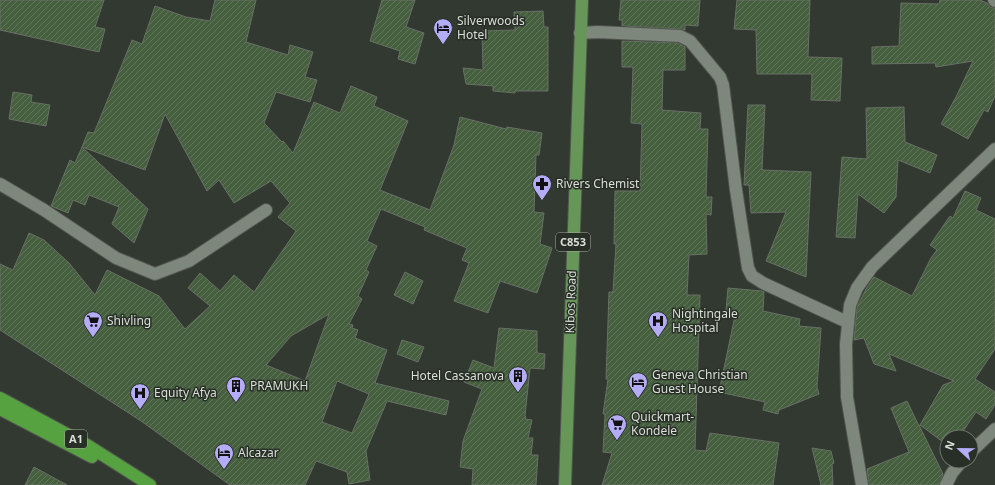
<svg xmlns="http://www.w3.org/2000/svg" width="995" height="485" viewBox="0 0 995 485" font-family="'Noto Sans',sans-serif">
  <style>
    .building { fill: url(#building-hatch); stroke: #687066; fill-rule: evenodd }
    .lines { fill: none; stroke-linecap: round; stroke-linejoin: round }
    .street-casing { stroke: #50554e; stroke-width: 14 }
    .primary-casing { stroke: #50554e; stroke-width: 14 }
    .highway-casing { stroke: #50554e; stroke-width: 14 }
    .street { stroke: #7e877c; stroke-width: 12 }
    .primary { stroke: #669758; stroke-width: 12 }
    .highway { stroke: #56a240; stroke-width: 12 }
    .labels { text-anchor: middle; stroke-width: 3; stroke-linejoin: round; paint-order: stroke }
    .shield { fill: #282f26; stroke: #a5aaa3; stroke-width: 1 }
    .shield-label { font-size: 11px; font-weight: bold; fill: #dadfd9 }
    .poi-label { font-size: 12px; fill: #dadfd9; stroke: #282f26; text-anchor: start }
    .street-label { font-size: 12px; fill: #dadfd9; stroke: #282f26 }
  </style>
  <defs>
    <pattern id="building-hatch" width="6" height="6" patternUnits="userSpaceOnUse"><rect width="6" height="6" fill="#465f3f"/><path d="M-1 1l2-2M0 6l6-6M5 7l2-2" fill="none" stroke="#60765a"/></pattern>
  </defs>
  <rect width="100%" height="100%" fill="#323930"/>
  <path class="building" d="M0,0h104l-9,27 10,2 -6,23 -99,-22z
    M215,0h41l-10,42 42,13 2,-10 23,7 -8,25 12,3 -7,22 -34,-10 -12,31 18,19 1,-1 10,12 21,-51 26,11 11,-27 26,11 -3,9 34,15 -28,69 50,20 24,-65 6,-28 46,12 1,-2 35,6 -3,22h-3l-2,57 10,1 -4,31 12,4 -15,45 -37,-12 -12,32 -34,-12 15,-38 -7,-3 5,-12 -43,-18 1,-3 -44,-18 -14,32 10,5 -11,24 3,2 -11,24 4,3 -13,25 4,1 -1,3 6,2 -3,8 32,12 -12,33 74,18 -3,14 -59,-14 -21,50 4,29 -21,4 -2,-12 -31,-11 -11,24h-75l-89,-64 -141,-91v-66l13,6 16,-37 15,7 25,23 26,32 12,-25 52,26 26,33 25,-23 -22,-18 12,-15 20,18 14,-16 20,17 42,-61 -18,-14 12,-14 -19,-22 -37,22 -15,-23 -12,11 -42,-77 -20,56 -63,-23 6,-15 6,1 38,-93 10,4 13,-38 31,11 24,4zM329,314l-24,67 -39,-16 25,-29zM337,381l32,13 -17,39 -30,-11z
    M382,0h33l-9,27 18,6 -9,31 -17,-5 2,-8 -30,-10z
    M621,0h79l-2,26 -13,-1v5l-5,-1 -58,-3v-6h-3z
    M737,0h73l-2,57 34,1 -2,43 -29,-1 1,-26h-55l-1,-44 -22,-1z
    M940,0h40l7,3 3,4 5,1v88l-7,16 -4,-2 -16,29 -27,-15 15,-27 17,-36 -37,6 -1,-4 -63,1v-17l27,-1 2,-43 38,1z
    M543,11l1,16h4v64h-33v2l-22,-2v-5l-27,-2 -3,-16 20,2 -1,-39 33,-1 -1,-18z
    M622,41l56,2 7,4v23h-22l-1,40 39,3 -1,16h8l-2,68h6l-1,18 -5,-1 1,40 -18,1 -2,40h13l-5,155 11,1 4,-18 69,10 -6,42h-171l10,-32 -9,-1 2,-38h-2l5,-35h-2l3,-87h4l3,-48h-2l1,-53h25l2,-67 -11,-1 2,-56h-11z
    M13,92l19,3 -1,7 19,3 -4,21 -37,-7z
    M748,105h17l-3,65 49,2 -5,105 -40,-16 20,-49 -35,1 -2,-28h-5z
    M904,107l1,35 32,13 -7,18 -32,-13 -2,37 -12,16 -26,-19 -3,44 -19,-1 6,-80 25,2 -1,-51z
    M82,147l66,62 -14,34 -22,-19 7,-17 -30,-12 -4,10 -12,-5 -5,13 -17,-7 19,-46 5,3z
    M965,191l16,7 -5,12 19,9v130l-20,30 20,13v13l-9,14 -10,-7 -17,25h-12v8l-27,-20 23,-40 11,-4 -65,-27 7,17 -22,-7 -10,-26 -10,2 3,-33 9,-18 8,-12 38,19 19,-38 6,-8 -7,-5 20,-29 3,2z
    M405,272l18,9 -10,23 -19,-9z
    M728,288l34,3 2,1 -1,19 37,8 -1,7 22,2 -4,59 2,7 -40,16 -1,4 -15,-4 2,-8 -46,-10 17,-81 -10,-1z
    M499,328l38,3v22l8,1 -1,15 -14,-1 -5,48 1,1 -1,2 7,1 -4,18h5l-2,17h7l-2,30h-64l1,-16 -13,-2 3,-26 19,-52 -18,-7 9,-22 21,8z
    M402,340l22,7 -6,15 -21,-8z
    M907,401l12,25v-1l24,49 -4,11h-70l-2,-16 42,-17 -18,-44z
    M812,448l19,3 3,12 -2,1 1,21h-12z
    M34,467l33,18h-42z"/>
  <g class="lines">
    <defs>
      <path id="street" d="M994,0l1,1
        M580,33l18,-1 82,4 10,5 30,36 3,8 13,105 12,78 4,8 11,7 84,39
        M0,184l44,26 72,48 39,16 34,-13 77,-51
        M971,452l24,-23
        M862,485l-15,-88 -1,-53 4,-39 7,-17 15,-21 123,-118
        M946,485l6,-12 10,-12"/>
      <path id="primary" d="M565,485l17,-485"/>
      <path id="highway" d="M0,398l87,47 63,40
        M0,409l92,48"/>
    </defs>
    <use href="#street" class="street-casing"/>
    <use href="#primary" class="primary-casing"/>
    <use href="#highway" class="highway-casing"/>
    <use href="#street" class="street"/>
    <use href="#primary" class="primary"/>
    <use href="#highway" class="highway"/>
  </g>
  <defs>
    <symbol id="hotel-pin" viewBox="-11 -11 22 30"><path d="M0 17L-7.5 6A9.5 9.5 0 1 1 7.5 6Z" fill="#b5acf8" stroke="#282f26"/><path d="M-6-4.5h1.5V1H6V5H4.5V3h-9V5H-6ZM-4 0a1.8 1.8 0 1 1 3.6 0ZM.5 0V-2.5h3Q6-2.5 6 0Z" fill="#111"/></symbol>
    <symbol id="pharmacy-pin" viewBox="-11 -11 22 30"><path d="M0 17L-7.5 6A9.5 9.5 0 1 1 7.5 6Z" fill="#b5acf8" stroke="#282f26"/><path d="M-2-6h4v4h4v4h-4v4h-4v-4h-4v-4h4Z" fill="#111"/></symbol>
    <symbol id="supermarket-pin" viewBox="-11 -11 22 30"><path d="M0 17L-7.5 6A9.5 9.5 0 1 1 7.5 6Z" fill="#b5acf8" stroke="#282f26"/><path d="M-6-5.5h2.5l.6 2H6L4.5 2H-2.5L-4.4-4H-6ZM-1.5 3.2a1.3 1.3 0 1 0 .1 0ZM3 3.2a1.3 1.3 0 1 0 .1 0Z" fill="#111"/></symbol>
    <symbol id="hospital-pin" viewBox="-11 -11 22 30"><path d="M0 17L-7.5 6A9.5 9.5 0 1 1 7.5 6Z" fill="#b5acf8" stroke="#282f26"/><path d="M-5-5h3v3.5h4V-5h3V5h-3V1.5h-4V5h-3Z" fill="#111"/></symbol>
    <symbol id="building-pin" viewBox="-11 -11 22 30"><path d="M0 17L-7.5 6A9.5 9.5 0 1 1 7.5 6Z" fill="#b5acf8" stroke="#282f26"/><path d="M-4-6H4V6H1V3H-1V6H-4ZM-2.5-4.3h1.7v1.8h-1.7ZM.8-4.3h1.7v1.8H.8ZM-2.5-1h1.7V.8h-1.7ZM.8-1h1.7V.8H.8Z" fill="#111"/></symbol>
  </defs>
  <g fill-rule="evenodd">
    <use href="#hotel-pin" x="432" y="17" width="22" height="30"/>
    <use href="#pharmacy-pin" x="531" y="173" width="22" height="30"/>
    <use href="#supermarket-pin" x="82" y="310" width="22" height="30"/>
    <use href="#hospital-pin" x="647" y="310" width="22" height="30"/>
    <use href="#building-pin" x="507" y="365" width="22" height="30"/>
    <use href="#hotel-pin" x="627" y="371" width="22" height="30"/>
    <use href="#building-pin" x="225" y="375" width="22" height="30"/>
    <use href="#hospital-pin" x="129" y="382" width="22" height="30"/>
    <use href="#supermarket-pin" x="606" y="413" width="22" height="30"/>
    <use href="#hotel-pin" x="213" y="442" width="22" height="30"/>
  </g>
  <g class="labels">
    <g class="shield">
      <rect x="556" y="233" width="34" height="18" rx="3"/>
      <rect x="65" y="430" width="22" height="18" rx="3"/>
    </g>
    <g class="shield-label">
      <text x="573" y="246">C853</text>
      <text x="76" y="443">A1</text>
    </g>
    <g class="poi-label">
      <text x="457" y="25">Silverwoods<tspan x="457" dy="14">Hotel</tspan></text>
      <text x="556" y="188">Rivers Chemist</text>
      <text x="672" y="318">Nightingale<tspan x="672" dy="14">Hospital</tspan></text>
      <text x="107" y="325">Shivling</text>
      <text x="652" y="379">Geneva Christian<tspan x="652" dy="14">Guest House</tspan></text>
      <text x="504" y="380" text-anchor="end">Hotel Cassanova</text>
      <text x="250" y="390">PRAMUKH</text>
      <text x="154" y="397">Equity Afya</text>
      <text x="631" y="421">Quickmart-<tspan x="631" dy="14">Kondele</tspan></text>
      <text x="238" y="457">Alcazar</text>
    </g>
    <g class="street-label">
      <text transform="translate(571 302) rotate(-88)" y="4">Kibos Road</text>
    </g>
  </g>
  <g transform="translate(959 449) rotate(292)"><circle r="19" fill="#282f26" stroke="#6f756e"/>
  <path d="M0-3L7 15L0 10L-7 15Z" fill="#b5acf8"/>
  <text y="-6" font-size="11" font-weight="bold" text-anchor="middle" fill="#dadfd9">N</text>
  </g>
</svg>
